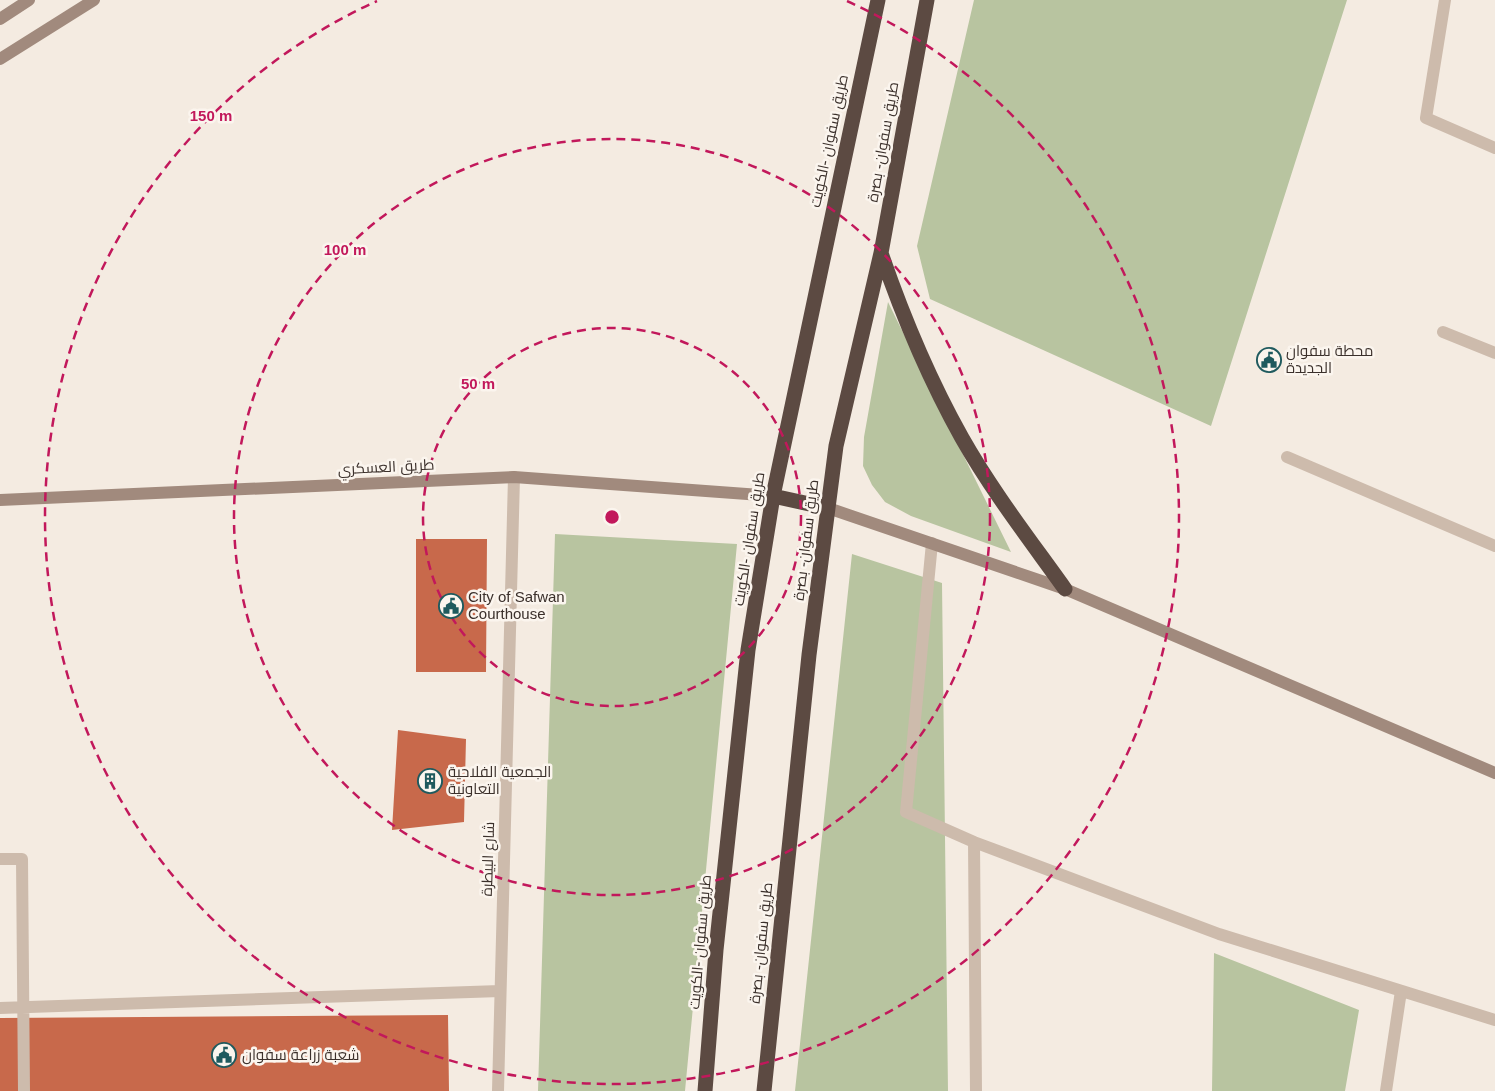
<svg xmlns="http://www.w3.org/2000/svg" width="1495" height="1091" viewBox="0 0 1495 1091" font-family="Helvetica,Cairo,sans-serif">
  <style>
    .green { fill: #b8c4a0 }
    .building { fill: #c8694b }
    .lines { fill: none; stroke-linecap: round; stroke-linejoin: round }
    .street { stroke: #cdbbac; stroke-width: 12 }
    .secondary { stroke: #a18a7d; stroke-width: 12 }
    .highway { stroke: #5c4a42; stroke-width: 15 }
    .ring { fill: none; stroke: #c2185b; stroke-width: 2.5; stroke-dasharray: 9 6 }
    .labels { text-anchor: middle; stroke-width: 5; stroke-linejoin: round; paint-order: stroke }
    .street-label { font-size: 15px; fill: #3b302b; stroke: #fbf5ee }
    .poi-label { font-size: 15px; fill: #3b302b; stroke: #fbf5ee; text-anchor: start }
    .centre { fill: #c2185b; stroke: #fbf5ee; stroke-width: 2.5 }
    .ring-label { font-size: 15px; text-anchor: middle; font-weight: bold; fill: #c2185b; stroke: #fbf5ee; stroke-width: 5; stroke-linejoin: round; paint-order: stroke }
  </style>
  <rect width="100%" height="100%" fill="#f4ebe1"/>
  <path class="green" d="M974,0h373l-136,426 -281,-127 -13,-53z
    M888,302l123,250 -100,-36 -26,-14 -13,-17 -9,-19 1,-29z
    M555,534l182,10 -52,547h-147z
    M852,554l90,29 6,508h-153z
    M1214,953l145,57 -14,81h-133z"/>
  <path class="building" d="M416,539h71l-1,133h-70z
    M398,730l68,9 -2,83 -72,8z
    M448,1015l1,76h-449v-73z"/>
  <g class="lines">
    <path class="street" d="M1445,0l-19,118 69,30
      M1443,332l52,21
      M1287,457l208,89
      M932,543l-26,269 68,30 2,249
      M974,842l245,92 276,86
      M0,859h22l2,232
      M0,1008l500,-17
      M498,1091l16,-614
      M1386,1091l15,-100"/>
    <path class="secondary" d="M0,19l29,-19
      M0,59l94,-59
      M0,500l514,-23 259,19
      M828,508l237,81 430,184"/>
    <path class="highway" d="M881,253c22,64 48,126 81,185 30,53 68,102 103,151
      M773,496l55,12
      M705,1091l11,-141 32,-300 25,-154 105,-496
      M764,1091l45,-436 27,-209 45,-193 46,-253"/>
  </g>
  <g class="ring">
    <circle cx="612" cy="517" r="189"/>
    <circle cx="612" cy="517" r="378"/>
    <path d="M847 1A567 567 0 1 1 377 1"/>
  </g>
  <defs>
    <symbol id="civic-ring" viewBox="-11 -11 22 22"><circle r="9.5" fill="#fbf5ee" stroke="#1f5a5e" stroke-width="1.5"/><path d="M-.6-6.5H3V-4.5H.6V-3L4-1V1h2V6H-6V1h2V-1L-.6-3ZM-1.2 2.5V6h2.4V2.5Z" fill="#1f5a5e"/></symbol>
    <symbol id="building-ring" viewBox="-11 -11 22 22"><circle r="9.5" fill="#fbf5ee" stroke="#1f5a5e" stroke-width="1.5"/><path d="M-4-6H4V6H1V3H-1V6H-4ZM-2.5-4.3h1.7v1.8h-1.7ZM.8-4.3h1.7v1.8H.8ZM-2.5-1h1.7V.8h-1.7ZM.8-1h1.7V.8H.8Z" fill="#1f5a5e"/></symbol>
  </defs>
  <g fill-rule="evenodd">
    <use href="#civic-ring" x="1255" y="346" width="28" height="28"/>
    <use href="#civic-ring" x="437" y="592" width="28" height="28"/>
    <use href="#building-ring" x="416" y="767" width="28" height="28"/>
    <use href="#civic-ring" x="210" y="1041" width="28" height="28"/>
  </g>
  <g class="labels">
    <g class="street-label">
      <text transform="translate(829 141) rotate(-78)" y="5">طريق سفوان -الكويت</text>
      <text transform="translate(883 142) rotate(-80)" y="5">طريق سفوان- بصرة</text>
      <text transform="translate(386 467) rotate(-3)" y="5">طريق العسكري</text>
      <text transform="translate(749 539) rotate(-81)" y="5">طريق سفوان -الكويت</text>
      <text transform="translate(806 540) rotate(-83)" y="5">طريق سفوان- بصرة</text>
      <text transform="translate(488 859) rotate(-88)" y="5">شارع البيطرة</text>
      <text transform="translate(700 942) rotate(-85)" y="5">طريق سفوان -الكويت</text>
      <text transform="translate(761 943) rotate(-84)" y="5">طريق سفوان- بصرة</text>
    </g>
    <g class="poi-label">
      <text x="1286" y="356">محطة سفوان<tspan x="1286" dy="17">الجديدة</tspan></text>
      <text x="468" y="602">City of Safwan<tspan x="468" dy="17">Courthouse</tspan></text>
      <text x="448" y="777">الجمعية الفلاحية<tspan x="448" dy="17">التعاونية</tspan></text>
      <text x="242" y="1060">شعبة زراعة سفوان</text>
    </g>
  </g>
  <circle cx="612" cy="517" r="8" class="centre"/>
  <g class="ring-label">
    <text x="211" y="121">150 m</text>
    <text x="345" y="255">100 m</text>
    <text x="478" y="389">50 m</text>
  </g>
</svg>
